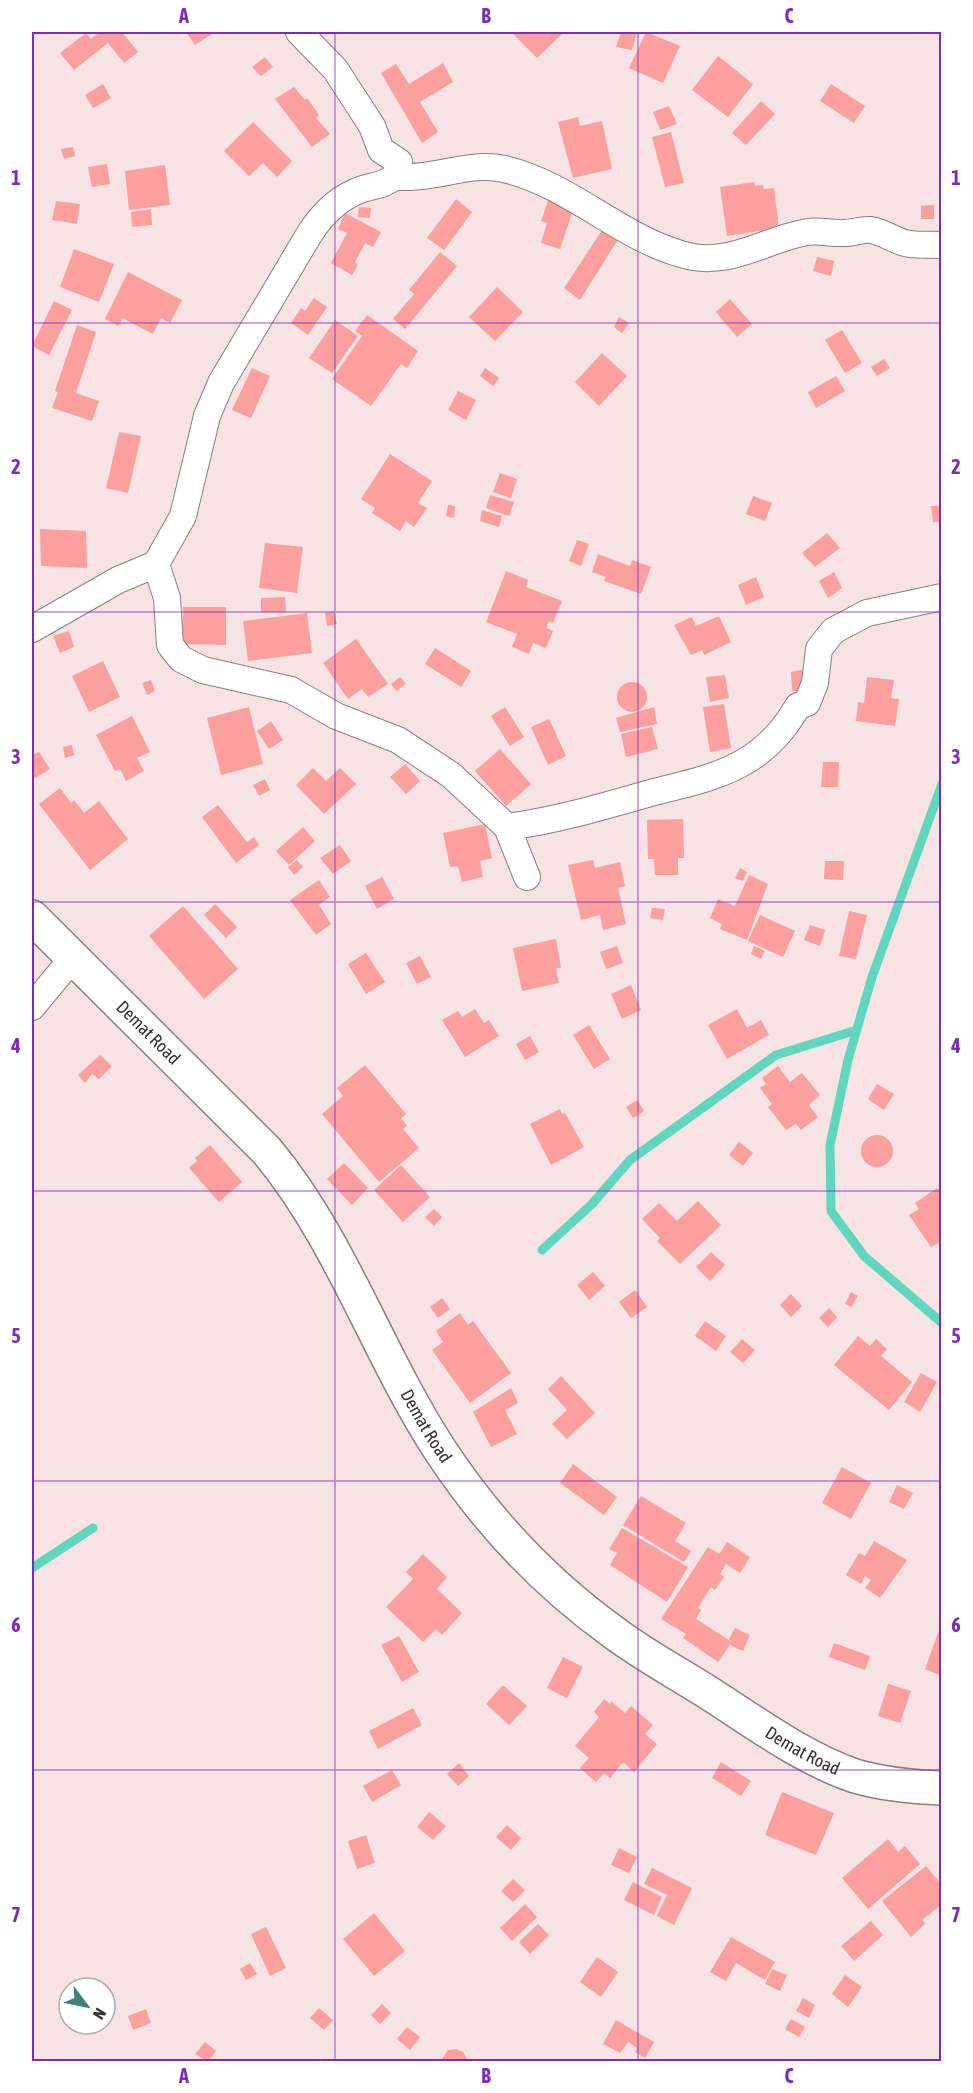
<svg xmlns="http://www.w3.org/2000/svg" width="973" height="2093" viewBox="0 0 973 2093" font-family="'Asap Condensed',sans-serif">
  <style>
    .lines { fill: none; stroke-linecap: round; stroke-linejoin: round }
    .stream { stroke: #61d6bf; stroke-width: 9 }
    .building { fill: #fc9f9f }
    .street-casing { stroke: #8f7e7d; stroke-width: 28 }
    .secondary-casing { stroke: #8f7e7d; stroke-width: 36 }
    .street { stroke: #fff; stroke-width: 26 }
    .secondary { stroke: #fff; stroke-width: 33 }
    .grid { fill: none; stroke: #7b2cbf; stroke-width: 1.5; stroke-opacity: 0.55 }
    .labels { text-anchor: middle; stroke-width: 4.5; stroke-linejoin: round; paint-order: stroke }
    .street-label { font-size: 18px; fill: #383131; stroke: #fff }
    .neatline { fill: none; stroke: #7b2cbf; stroke-width: 2 }
    .grid-label { font-size: 20px; text-anchor: middle; font-weight: bold; fill: #7b2cbf }
  </style>
  <rect width="100%" height="100%" fill="#f7e3e3"/>
  <g class="lines">
    <path class="stream" d="M942,784l-70,193 -24,83 -18,85 1,66 33,45 78,67
      M542,1250l50,-46 38,-44 146,-105 81,-25
      M32,1568l61,-40"/>
  </g>
  <path class="building" d="M100,32h22l16,20 -14,11 -16,-20 -34,27 -14,-17 26,-20 5,6z
    M186,32h29l-20,13z
    M511,32h53l-27,26z
    M621,32h16l-5,18 -16,-3z
    M646,32l34,14 -17,37 -34,-15z
    M718,56l35,28 -25,33 -36,-27z
    M265,57l8,10 -12,9 -9,-9z
    M443,63l10,19 -33,20 18,30 -16,11 -41,-70 15,-9 13,20z
    M103,84l8,14 -18,10 -8,-13z
    M831,84l34,22 -11,17 -34,-22z
    M294,87l11,13 2,-2 12,17 -3,3 14,16 -18,13 -37,-48z
    M761,101l14,13 -29,31 -14,-12z
    M669,106l8,18 -17,6 -7,-18z
    M578,117l2,9 22,-5 10,48 -39,9 -15,-56z
    M253,122l39,39 -15,16 -14,-14 -14,13 -25,-25z
    M671,132l13,51 -19,4 -13,-50z
    M73,147l2,9 -11,3 -3,-10z
    M107,164l3,20 -18,3 -4,-20z
    M165,165l5,40 -41,5 -4,-39z
    M754,182l1,4 8,-1 1,4 10,-1 5,40 -52,8 -7,-49z
    M549,198l25,9 -14,42 -19,-6 6,-20 -6,-2z
    M456,199l16,13 -28,38 -17,-12z
    M56,201l24,3 -3,20 -25,-4z
    M934,205v14h-13v-13z
    M359,207l12,1 -1,10 -12,-1z
    M151,209l1,16 -20,2 -1,-15z
    M345,213l36,19 -8,15 -8,-4 -10,19 3,3 -6,10 -21,-12 16,-30 -9,-4z
    M608,221l16,9 -44,70 -16,-12z
    M74,249l40,15 -15,38 -39,-15z
    M440,252l17,14 -52,63 -12,-10 21,-25 -5,-4z
    M817,257l17,4 -3,15 -18,-5z
    M128,272l54,28 -12,23 -9,-5 -8,16 -31,-16 -3,8 -14,-7z
    M497,287l26,25 -28,29 -26,-24z
    M314,298l13,9 -19,28 -17,-12 10,-15 4,3z
    M730,299l22,25 -15,13 -21,-25z
    M54,301l18,9 -23,45 -17,-9z
    M367,315l51,36 -11,17 -6,-4 -30,42 -39,-27 30,-43 -7,-5z
    M619,317l10,6 -7,10 -8,-6z
    M335,320l23,16 -26,37 -23,-15z
    M77,325l19,7 -20,61 23,8 -7,20 -40,-13 6,-16 -3,-1z
    M842,330l20,33 -17,10 -20,-33z
    M602,353l25,23 -28,30 -24,-24z
    M884,359l6,9 -13,8 -6,-9z
    M252,368l18,8 -19,42 -19,-8z
    M485,368l14,10 -6,8 -13,-10z
    M836,376l9,15 -29,17 -8,-16z
    M458,391l18,9 -10,20 -18,-10z
    M119,432l22,4 -13,57 -22,-5z
    M390,454l42,27 -14,22 9,5 -13,19 -8,-6 -6,10 -28,-18 3,-5 -14,-9z
    M500,473l17,6 -6,19 -18,-6z
    M490,495l24,7 -5,14 -23,-8z
    M753,496l19,7 -7,18 -19,-7z
    M448,505l7,1 -1,12 -8,-2z
    M931,506h11v16h-9z
    M482,510l20,6 -3,11 -19,-6z
    M40,529l46,2 1,37 -46,-2z
    M827,533l13,15 -25,19 -13,-14z
    M577,540l12,4 -8,22 -12,-5z
    M265,543l38,4 -6,46 -38,-5z
    M598,554l32,12 2,-6 19,7 -10,27 -37,-13 2,-4 -14,-5z
    M506,571l22,9 -2,7 36,14 -9,22 -4,-2 -3,7 7,3 -7,17 -13,-5 -4,11 -17,-7 5,-13 -31,-12z
    M834,572l8,16 -14,10 -9,-17z
    M756,577l8,20 -18,8 -8,-20z
    M285,597l1,15h-25v-14z
    M183,607h43v38l-43,-1z
    M334,611l3,13 -10,2 -2,-13z
    M307,613l5,40 -64,8 -5,-40z
    M719,616l12,26 -27,13 -2,-5 -11,5 -17,-30 18,-8 4,9z
    M69,631l5,16 -14,6 -7,-17z
    M356,639l32,45 -20,13 -6,-8 -14,10 -25,-36z
    M435,648l36,23 -10,16 -36,-23z
    M103,661l17,36 -31,15 -17,-36z
    M805,669l2,22h-15l-1,-19z
    M725,675l4,23 -19,4 -4,-25z
    M400,677l6,7 -10,7 -5,-7z
    M867,677l27,3 -3,18 8,1 -4,27 -39,-5 2,-19 6,1z
    M151,680l4,11 -8,4 -5,-12z
    M617 697a15 15 0 1 1 30 0a15 15 0 1 1-30 0Z
    M724,704l7,44 -21,4 -7,-45z
    M249,707l14,57 -42,11 -14,-57z
    M505,707l19,30 -14,9 -19,-30z
    M654,707l3,17 -37,8 -4,-14z
    M132,716l18,36 -13,6 7,13 -18,10 -6,-12 -5,2 -19,-36z
    M549,719l17,37 -18,9 -17,-38z
    M271,721l12,19 -14,9 -12,-18z
    M652,727l6,22 -32,8 -5,-23z
    M72,745l2,10 -9,3 -2,-11z
    M500,749l31,35 -25,22 -31,-35z
    M39,752l11,17 -18,11v-25z
    M823,762h16l-1,25h-17z
    M405,764l15,17 -14,13 -16,-17z
    M313,768l13,13 14,-13 16,16 -32,30 -28,-29z
    M265,779l5,11 -11,6 -6,-11z
    M60,788l11,15 3,-3 10,13 15,-12 29,38 -38,31 -51,-66z
    M218,805l29,37 7,-5 5,8 -23,18 -34,-46z
    M683,819l1,39h-6v17h-23l-1,-16h-6l-1,-39z
    M485,824l7,34 -12,3 3,16 -21,5 -4,-16 -8,1 -7,-34z
    M303,827l12,14 -26,24 -13,-14z
    M340,845l11,16 -18,13 -13,-16z
    M297,860l6,7 -9,8 -6,-8z
    M593,860l2,8 25,-6 5,24 -7,2 8,36 -23,6 -3,-15 -19,5 -13,-55z
    M825,861h19l-1,19 -19,-1z
    M740,868l7,4 -4,9 -8,-3z
    M749,875l19,9 -21,56 -27,-11 2,-5 -12,-6 8,-19 17,7z
    M382,877l12,22 -17,10 -12,-23z
    M319,880l11,17 -11,8 12,19 -15,11 -26,-35z
    M215,904l22,23 -11,11 -22,-23z
    M183,906l55,63 -34,30 -55,-63z
    M652,908l13,1 -2,11 -13,-2z
    M849,911l18,4 -11,44 -17,-3z
    M760,915l35,16 -12,26 -35,-16z
    M810,925l15,5 -5,16 -16,-6z
    M556,939l5,29h-5l3,15 -37,8 -9,-43z
    M617,946l6,17 -17,6 -6,-17z
    M754,946l11,5 -4,8 -10,-5z
    M366,953l19,29 -19,12 -18,-30z
    M420,956l11,21 -14,7 -11,-21z
    M631,985l10,25 -19,9 -11,-25z
    M475,1009l9,14 5,-3 10,16 -34,21 -23,-37 16,-9 4,6z
    M737,1009l10,19 14,-8 8,15 -42,24 -19,-34z
    M589,1025l21,34 -16,10 -21,-34z
    M530,1036l9,16 -14,8 -9,-16z
    M100,1055l12,11 -13,13 -7,-5 -7,9 -7,-8z
    M365,1065l41,49 -5,4 6,8 -4,3 16,19 -40,34 -57,-68 21,-18 -6,-8z
    M778,1066l12,16 12,-9 18,22 -11,10 9,12 -17,13 -5,-6 -10,6 -18,-23 4,-3 -12,-16 6,-4 -4,-6z
    M877,1084l17,10 -10,16 -16,-11z
    M637,1100l7,11 -11,7 -7,-11z
    M560,1109l2,5 3,-1 19,34 -33,18 -21,-41z
    M861 1151a16 16 0 1 1 32 0a16 16 0 1 1-32 0Z
    M739,1142l14,11 -10,13 -14,-11z
    M210,1145l32,37 -23,20 -30,-34 8,-7 -2,-3z
    M344,1163l24,25 -16,17 -25,-26z
    M401,1165l29,32 -27,25 -29,-32z
    M937,1188l5,5v48l-11,6 -22,-32 10,-6 -4,-6z
    M698,1201l23,24 -41,39 -23,-23 3,-3 -18,-19 17,-16 18,18z
    M434,1209l8,8 -8,9 -9,-9z
    M711,1252l14,13 -15,16 -14,-14z
    M593,1272l12,14 -16,14 -12,-15z
    M635,1290l12,17 -16,11 -12,-16z
    M851,1292l7,4 -7,11 -6,-3z
    M791,1294l11,12 -11,11 -11,-12z
    M442,1298l8,11 -12,9 -8,-11z
    M829,1308l8,9 -9,10 -9,-9z
    M460,1313l8,12 5,-4 38,52 -41,30 -38,-53 11,-8 -7,-11z
    M705,1321l21,15 -10,15 -21,-15z
    M858,1336l12,10 6,-7 11,10 -6,7 31,26 -23,28 -55,-45z
    M742,1339l13,11 -12,13 -13,-11z
    M921,1373l16,9 -17,30 -16,-10z
    M561,1376l34,37 -28,26 -15,-15 15,-14 -19,-21z
    M511,1388l7,15 -13,7 12,24 -26,13 -18,-35z
    M573,1464l44,33 -13,18 -44,-32z
    M842,1467l29,16 -20,36 -29,-16z
    M897,1485l16,8 -9,16 -15,-7z
    M641,1496l45,27 -11,18 16,10 -7,11 -61,-37z
    M622,1528l66,39 -21,35 -57,-37 7,-12 -8,-4z
    M874,1541l33,19 -27,38 -15,-10 6,-8 -6,-4 -4,8 -15,-9 13,-22 6,3z
    M727,1542l23,15 -10,16 -14,-9 -6,10 4,3 -9,13 -4,-3 -13,21 3,2 -5,9 36,23 -3,-3 6,-11 15,7 -7,16 -13,-6 -12,17 -35,-24 3,-4 -25,-15 47,-72 11,7z
    M423,1554l24,23 -10,12 25,24 -20,22 -6,-6 -13,13 -37,-35 27,-28 -7,-7z
    M939,1630l3,1v45l-17,-7z
    M399,1636l20,36 -17,10 -21,-37z
    M834,1643l36,13 -5,14 -36,-13z
    M563,1657l20,10 -16,31 -20,-10z
    M888,1684l23,7 -11,32 -22,-7z
    M503,1685l24,21 -18,19 -23,-21z
    M604,1699l6,5 1,-3 14,12 6,-7 22,19 -8,9 12,10 -23,28 -11,-10 -13,16 -6,-5 -8,9 -16,-14 9,-10 -14,-12 24,-29 -5,-5z
    M413,1708l9,17 -44,24 -9,-18z
    M721,1762l30,19 -10,15 -29,-18z
    M459,1763l10,13 -11,10 -11,-12z
    M392,1770l9,15 -29,17 -9,-16z
    M782,1792l52,21 -18,42 -51,-20z
    M429,1812l17,14 -13,14 -16,-13z
    M507,1825l14,13 -10,12 -15,-13z
    M366,1835l9,28 -18,6 -9,-28z
    M888,1839l10,13 7,-6 15,18 -52,45 -26,-31z
    M619,1848l18,9 -8,16 -18,-8z
    M926,1866l16,19v19l-20,16 3,4 -14,13 -29,-36z
    M652,1868l40,20 -18,37 -17,-9 10,-21 -23,-11z
    M513,1879l12,11 -12,12 -12,-11z
    M633,1882l29,15 -8,18 -30,-15z
    M525,1904l12,13 -25,24 -12,-13z
    M374,1913l31,38 -31,25 -31,-37z
    M871,1921l12,14 -29,26 -13,-15z
    M538,1924l11,11 -19,19 -11,-12z
    M266,1927l20,41 -16,8 -19,-42z
    M731,1937l44,25 -10,18 -29,-17 -10,18 -16,-9z
    M597,1957l21,15 -17,25 -21,-15z
    M250,1963l7,11 -11,6 -6,-11z
    M772,1969l15,6 -7,16 -15,-7z
    M845,1975l17,12 -14,20 -16,-13z
    M803,1998l12,7 -6,13 -13,-7z
    M382,2004l9,9 -11,11 -9,-9z
    M319,2008l14,12 -9,10 -14,-12z
    M146,2009l5,14 -18,7 -5,-14z
    M791,2019l14,8 -6,10 -14,-8z
    M616,2020l38,22 -9,16 -10,-6 2,-4 -9,-6 -8,11 -17,-9z
    M407,2027l13,10 -10,13 -13,-11z
    M205,2042l11,9 -8,11 -13,-8z
    M456,2049l7,3 6,10h-29l8,-12z"/>
  <g class="lines">
    <defs>
      <path id="street" d="M398,174l3,3c36,2 69,-16 103,-8 69,16 121,74 189,88 42,7 76,-19 115,-25 11,-2 24,2 36,1 9,0 19,-4 27,-3 12,2 23,10 34,13 11,3 25,1 37,2
        M156,564l11,34 3,47 11,14 22,11 88,20 45,26 62,24 53,35 56,52 20,50
        M32,629l86,-49 38,-16 27,-48 24,-100 14,-33 89,-150c12,-18 25,-32 45,-41 18,-8 27,-4 43,-18l1,-12 -18,-12 -9,-24 -37,-57 -36,-37
        M507,827c51,-7 98,-21 147,-35 32,-8 67,-15 95,-33 22,-14 36,-31 49,-53l9,-3 8,-20 4,-34 14,-18 34,-18 75,-16
        M32,1007l40,-48"/>
      <g id="secondary">
        <path id="s1" d="M32,917l235,234c74,89 110,202 173,299 46,70 104,132 173,182 32,24 68,43 102,65 45,29 90,62 140,79 27,8 58,11 87,12"/>
      </g>
    </defs>
    <use href="#street" class="street-casing"/>
    <use href="#secondary" class="secondary-casing"/>
    <use href="#street" class="street"/>
    <use href="#secondary" class="secondary"/>
  </g>
  <path class="grid" d="M335,32v2030M638,32v2030M32,323h910M32,612h910M32,902h910M32,1191h910M32,1481h910M32,1770h910"/>
  <g class="labels">
    <g class="street-label">
      <text dy="6" stroke="none"><textPath href="#s1" startOffset="164">Demat Road</textPath></text>
      <text dy="6" stroke="none"><textPath href="#s1" startOffset="650">Demat Road</textPath></text>
      <text dy="6" stroke="none"><textPath href="#s1" startOffset="1154">Demat Road</textPath></text>
    </g>
  </g>
  <rect width="973" height="2093" fill="none" stroke="#ffffff" stroke-width="66"/>
  <g transform="translate(87 2006) rotate(122)"><circle r="28" fill="#ffffff" stroke="#afadad" stroke-width="1.5"/>
  <path d="M0-4.5L10 22L0 15L-10 22Z" fill="#408376"/>
  <text y="-9" font-size="16" font-weight="bold" text-anchor="middle" fill="#383131">N</text>
  </g>
  <rect x="33" y="33" width="907" height="2027" class="neatline"/>
  <g class="grid-label">
    <text x="184" y="23">A</text>
    <text x="486" y="23">B</text>
    <text x="789" y="23">C</text>
    <text x="16" y="185">1</text>
    <text x="956" y="185">1</text>
    <text x="16" y="474">2</text>
    <text x="956" y="474">2</text>
    <text x="16" y="764">3</text>
    <text x="956" y="764">3</text>
    <text x="16" y="1053">4</text>
    <text x="956" y="1053">4</text>
    <text x="16" y="1343">5</text>
    <text x="956" y="1343">5</text>
    <text x="16" y="1632">6</text>
    <text x="956" y="1632">6</text>
    <text x="16" y="1922">7</text>
    <text x="956" y="1922">7</text>
    <text x="184" y="2083">A</text>
    <text x="486" y="2083">B</text>
    <text x="789" y="2083">C</text>
  </g>
</svg>
